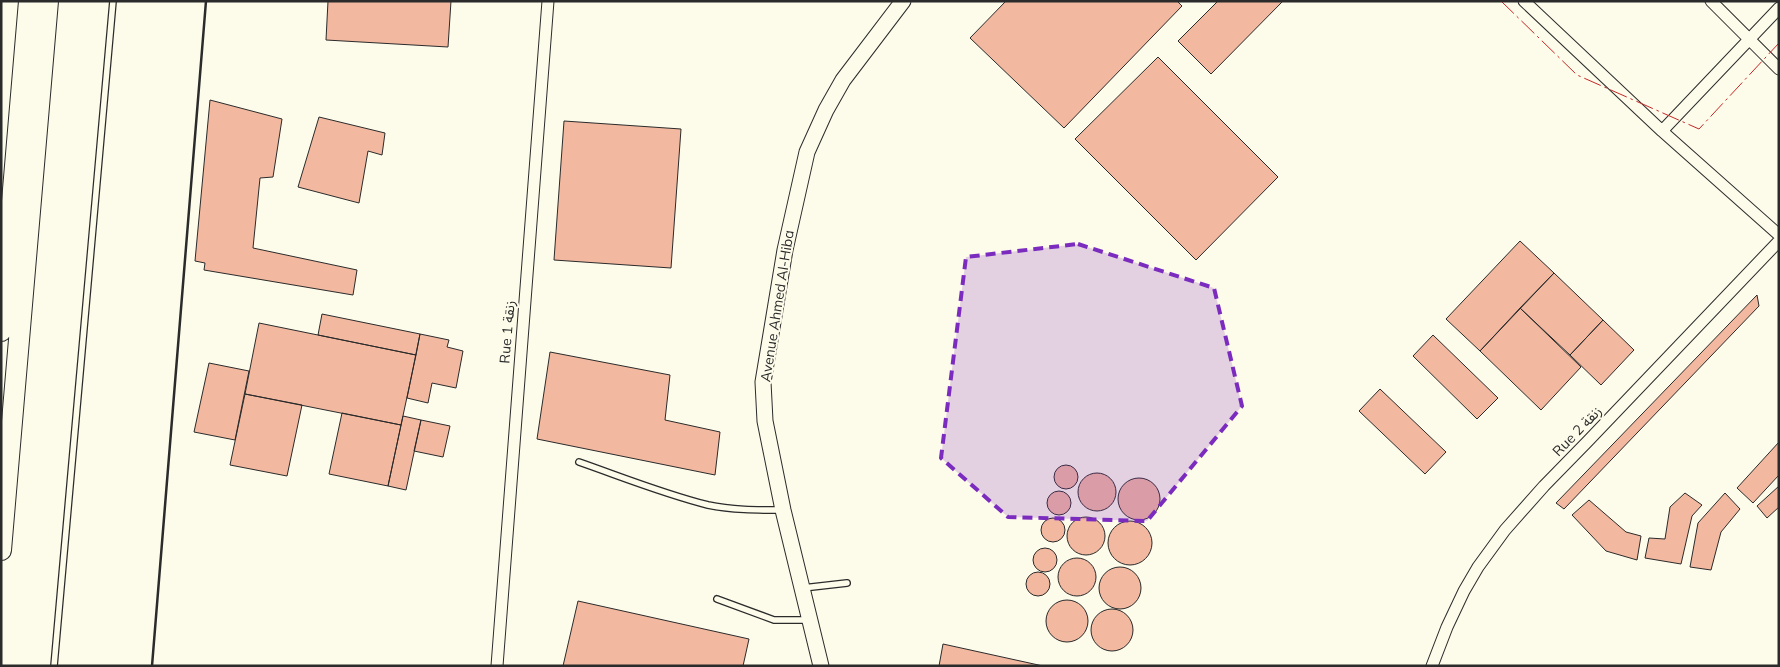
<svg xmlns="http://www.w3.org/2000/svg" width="1780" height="667" viewBox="0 0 1780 667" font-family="Mulish,'Noto Sans Arabic',sans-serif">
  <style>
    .building { fill: #f2b8a0; stroke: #2b2b2b }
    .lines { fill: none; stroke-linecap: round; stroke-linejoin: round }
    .service-casing { stroke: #2b2b2b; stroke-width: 8 }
    .minor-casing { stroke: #2b2b2b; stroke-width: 13 }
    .tertiary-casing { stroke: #2b2b2b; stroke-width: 17 }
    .trunk-casing { stroke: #2b2b2b; stroke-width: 22 }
    .service { stroke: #fdfbea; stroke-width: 5.5 }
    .minor { stroke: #fdfbea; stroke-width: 11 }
    .tertiary { stroke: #fdfbea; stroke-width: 15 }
    .trunk { stroke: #fdfbea; stroke-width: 20 }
    .wall { stroke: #2b2b2b; stroke-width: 2.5 }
    .power { stroke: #c62828; stroke-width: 1; stroke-dasharray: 18 4 2.5 4; stroke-linecap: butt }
    .marked { fill: #7b2cbf; fill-opacity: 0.2; stroke: #7b2cbf; stroke-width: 4; stroke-dasharray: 10 6; stroke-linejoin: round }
    .labels { text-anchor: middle; stroke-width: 4; stroke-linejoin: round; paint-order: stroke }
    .street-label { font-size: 14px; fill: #2b2b2b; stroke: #fdfbea }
  </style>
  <rect width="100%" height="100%" fill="#fdfbea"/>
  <path class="building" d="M328,1h123l-3,46 -122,-7z
    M1006,1h171l5,5 -118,122 -94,-90z
    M1218,1h65l-72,73 -33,-33z
    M1158,57l120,120 -82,83 -121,-121z
    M210,100l72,19 -9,58 -13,1 -7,70 104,22 -4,25 -149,-25 1,-7 -10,-2z
    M319,117l66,16 -3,22 -14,-4 -9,52 -61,-16z
    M564,121l117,8 -10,139 -117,-8z
    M1520,241l34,32 -74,78 -34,-32z
    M1554,273l49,47 -33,35 -50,-47z
    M1757,295l2,11 -195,203 -8,-6z
    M1520,308l61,59 -40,43 -61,-59z
    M322,314l98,20 -4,21 -98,-20z
    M1603,320l31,30 -33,35 -31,-30z
    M259,323l157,32 -15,70 -156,-31z
    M420,334l29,6 -2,7 16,4 -7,37 -24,-5 -4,20 -21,-5z
    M1433,335l65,63 -21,21 -64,-63z
    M550,352l120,23 -5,45 55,12 -5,43 -178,-36z
    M209,363l40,8 -14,69 -41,-8z
    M1380,389l66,63 -21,22 -66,-63z
    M245,394l57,11 -15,71 -57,-11z
    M342,413l59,12 -13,61 -59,-12z
    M403,416l18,4 -15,70 -18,-4z
    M421,420l29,6 -7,31 -29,-6z
    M1779,442v33l-26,28 -16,-15z
    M1054 477a12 12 0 1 1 24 0a12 12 0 1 1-24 0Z
    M1078 492a19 19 0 1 1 38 0a19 19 0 1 1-38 0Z
    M1118 499a21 21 0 1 1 42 0a21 21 0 1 1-42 0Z
    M1779,486v21l-12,11 -10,-12z
    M1047 503a12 12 0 1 1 24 0a12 12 0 1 1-24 0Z
    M1685,493l17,12 -10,11 -11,48 -36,-6 4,-20 16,1 5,-32z
    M1725,493l15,16 -19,23 -10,38 -21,-3 8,-44z
    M1589,500l37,32 15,4 -4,24 -31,-9 -34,-36z
    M1067 536a19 19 0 1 1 38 0a19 19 0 1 1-38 0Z
    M1041 530a12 12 0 1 1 24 0a12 12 0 1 1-24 0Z
    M1108 543a22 22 0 1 1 44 0a22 22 0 1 1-44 0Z
    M1033 560a12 12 0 1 1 24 0a12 12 0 1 1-24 0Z
    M1058 577a19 19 0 1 1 38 0a19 19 0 1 1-38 0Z
    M1099 588a21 21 0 1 1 42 0a21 21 0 1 1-42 0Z
    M1026 584a12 12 0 1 1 24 0a12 12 0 1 1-24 0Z
    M1046 621a21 21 0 1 1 42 0a21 21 0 1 1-42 0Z
    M578,601l171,38 -6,27h-180z
    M1091 630a21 21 0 1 1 42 0a21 21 0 1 1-42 0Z
    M943,644l100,22h-104z"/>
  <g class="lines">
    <defs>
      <path id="service" d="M579,462c43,15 85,32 129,43 24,5 48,5 73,5
        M803,588l44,-5
        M717,599l57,21h35
        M54,666l59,-665"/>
      <path id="minor" d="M1524,1l138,130 117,104
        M1711,1l68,68
        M1662,131l117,-123
        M497,666l51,-665
        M1432,666l15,-39 17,-36 14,-24 27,-37 39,-44 44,-45 191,-200"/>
      <path id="tertiary" d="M821,666l-38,-156 -18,-89 -2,-39 22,-132 22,-98 19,-42 17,-30 60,-79"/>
      <path id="trunk" d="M1,331l28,-330
        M1,550l47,-549"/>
    </defs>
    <use href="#service" class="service-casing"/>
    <use href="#minor" class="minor-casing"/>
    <use href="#tertiary" class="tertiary-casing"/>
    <use href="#trunk" class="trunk-casing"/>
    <use href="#service" class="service"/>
    <use href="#minor" class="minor"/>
    <use href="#tertiary" class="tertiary"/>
    <use href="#trunk" class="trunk"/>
    <path class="wall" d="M152,666l54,-665"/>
    <path class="power" d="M1501,1l76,74 122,54 80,-86"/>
  </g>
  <path class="marked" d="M1078,244l136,44 28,118 -95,115 -139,-4 -67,-59 25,-201z"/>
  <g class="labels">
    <g class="street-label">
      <text transform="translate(777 306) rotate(-81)" y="5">Avenue Ahmed Al-Hiba</text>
      <text transform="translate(507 332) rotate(-85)" y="5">Rue 1 زنقة</text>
      <text transform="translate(1577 431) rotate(-46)" y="5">Rue 2 زنقة</text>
    </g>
  </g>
  <rect width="1780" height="667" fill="none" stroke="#2b2b2b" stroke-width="5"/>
</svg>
